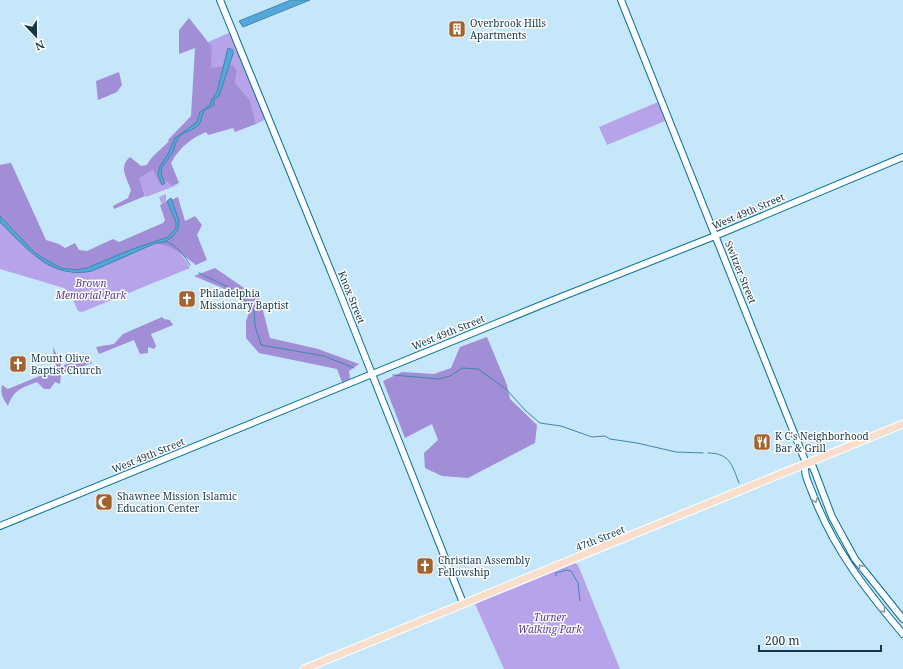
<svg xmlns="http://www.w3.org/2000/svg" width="903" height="669" viewBox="0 0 903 669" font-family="'Noto Serif',serif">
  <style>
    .green { fill: #b6a3e9 }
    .forest { fill: #a28dd7 }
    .water { fill: #53a8d9; stroke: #4086ae }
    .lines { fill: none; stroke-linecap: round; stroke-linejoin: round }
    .stream { stroke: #4086ae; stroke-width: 1 }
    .minor-casing { stroke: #046f9d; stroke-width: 8 }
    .major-casing { stroke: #fff; stroke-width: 9 }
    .minor { stroke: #fff; stroke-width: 6 }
    .major { stroke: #f8dfcd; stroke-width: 7 }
    .oneway { stroke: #889aa5 }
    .labels { text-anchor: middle; stroke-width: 3; stroke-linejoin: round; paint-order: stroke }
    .poi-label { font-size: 10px; fill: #12364b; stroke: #fff; text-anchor: start }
    .street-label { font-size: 10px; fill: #12364b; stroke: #fff }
    .park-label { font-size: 10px; font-style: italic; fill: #55368d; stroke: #fff }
  </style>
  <rect width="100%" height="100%" fill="#c6e6fa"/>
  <path class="green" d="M231,32l35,87 -10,5 -6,-24 -15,-17 2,-12 -27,-3 2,-20 -4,-6z
    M658,102l7,19 -58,24 -8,-18z
    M11,163l32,71 -15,6 42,33 91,-43 6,-13 -8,-20 7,-3v11l4,11 -17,28c19,-1 29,8 37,24l-108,44 -4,-1 -7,-16 -7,-7 -64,-19v-104z
    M153,170l19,16 8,-2 -34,13 -8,-19z
    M575,563l3,2 42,104h-116l-29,-65z"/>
  <path class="forest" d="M189,18l23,29 -1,21 22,-3 4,6 -2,12 15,17 6,24 -21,8 -2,-4 -25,7 -2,-3c-16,7 -26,15 -35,31l8,20 -7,3 -6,-5 -6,3 -7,-14 -14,8 6,18 -31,13 -1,-3 15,-8 3,-8c-4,-12 -13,-23 -1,-33l11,9 6,-1c4,-9 15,-16 22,-24l-1,-1 23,-24 4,-68 -16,6v-24z
    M119,72l3,13 -5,7 -19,8 -2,-19z
    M11,163l35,77 13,4 6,4 10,-5 4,7 8,1 26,-12 6,3 44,-19 2,-3 -5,-15 18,-8 7,24 10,-5 7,9 -5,10 10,25 -11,5c-14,-10 -25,-22 -43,-21 -34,15 -77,43 -112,17 -15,-11 -28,-25 -41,-38v-58z
    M215,268l45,31 10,39 48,11 41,15 -10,7 1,8 -8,3 -5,-13 -78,-16 -13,-15v-17l4,-11 -18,-18 -38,-16z
    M162,317l2,2 6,1 3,5 -22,9 5,12 -2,3 -6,-2v6l-8,1 -6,-14 -35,14 -3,-7 18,-3 9,-10z
    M487,337l20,48 3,14 27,26 -2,18 -67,35 -26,-2 -17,-8 -1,-15 14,-13 -6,-16 -27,14 -22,-57 19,-9 32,2 17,-6 9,-21z
    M53,347l9,19 26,-11 4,8 -31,11 -1,10 -5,-2 -5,7h-6l-7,-7c-15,6 -23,7 -29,24 -5,-8 -8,-12 -6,-21l6,4 49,-20 -3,-9z"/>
  <path class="water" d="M291,0h19l-67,27 -4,-6z
    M228,48l5,2v4l-14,42 -5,3v6l-9,5c-4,5 -3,11 -6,14 -6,7 -13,7 -19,12 -5,5 -5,13 -9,19 -8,12 -14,13 -6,28l-3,2 -4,-11 2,-8 8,-12 7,-16 22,-16 3,-10 10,-7 2,-6 5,-7z
    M171,198l8,23 -1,9 -6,7 -7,5 -9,1 -64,28c-41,9 -65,-23 -92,-49v-6l34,36 9,6 18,10 16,2 10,-2 43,-18 38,-13 8,-9v-6l-9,-21z"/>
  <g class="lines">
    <path class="stream" d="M165,241c13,5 18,13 25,24
      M199,273l35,17 20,19 1,17 6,19 63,11 30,12
      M393,375l46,4 11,-3 12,-8 16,1 28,20 20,22 14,12 21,3 31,11 13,-1 5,3 27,4 39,9 27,1
      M708,453c22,0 24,12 31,30
      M571,571l7,12 2,18
      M556,576v-3l11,-3 3,1"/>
    <defs>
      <path id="minor" d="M220,0l121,296 122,307
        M621,0l185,463
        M806,463c-3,10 2,19 6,29 21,56 53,97 91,142
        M806,463l7,4 19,50 23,42 48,60
        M0,526l551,-225 164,-65 188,-79"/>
      <path id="major" d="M304,669l599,-245"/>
    </defs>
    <use href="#minor" class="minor-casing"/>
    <use href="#major" class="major-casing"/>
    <use href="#minor" class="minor"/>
    <use href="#major" class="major"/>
  </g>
  <defs><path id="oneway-chevron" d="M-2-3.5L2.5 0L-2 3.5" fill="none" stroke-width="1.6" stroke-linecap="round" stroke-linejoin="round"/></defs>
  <g class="oneway">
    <use href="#oneway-chevron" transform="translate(815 500) rotate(70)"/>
    <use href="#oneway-chevron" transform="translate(861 567) rotate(-126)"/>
    <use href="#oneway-chevron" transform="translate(883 610) rotate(50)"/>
  </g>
  <defs>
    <symbol id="building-square" viewBox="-11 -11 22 22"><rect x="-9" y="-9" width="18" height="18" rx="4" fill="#a3622e" stroke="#fff"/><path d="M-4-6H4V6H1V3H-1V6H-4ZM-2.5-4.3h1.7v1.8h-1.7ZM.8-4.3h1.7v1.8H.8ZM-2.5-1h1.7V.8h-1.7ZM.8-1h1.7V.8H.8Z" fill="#fff"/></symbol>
    <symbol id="church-square" viewBox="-11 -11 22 22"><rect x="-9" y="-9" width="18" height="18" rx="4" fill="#a3622e" stroke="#fff"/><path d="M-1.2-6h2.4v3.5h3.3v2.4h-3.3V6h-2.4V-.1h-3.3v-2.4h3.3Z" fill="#fff"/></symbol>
    <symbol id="restaurant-square" viewBox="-11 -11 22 22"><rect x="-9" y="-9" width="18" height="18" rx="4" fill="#a3622e" stroke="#fff"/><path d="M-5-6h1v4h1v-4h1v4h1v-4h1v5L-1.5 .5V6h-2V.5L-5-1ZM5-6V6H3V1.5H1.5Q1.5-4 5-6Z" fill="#fff"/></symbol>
    <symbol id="mosque-square" viewBox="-11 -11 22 22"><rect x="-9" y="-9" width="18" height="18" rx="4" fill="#a3622e" stroke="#fff"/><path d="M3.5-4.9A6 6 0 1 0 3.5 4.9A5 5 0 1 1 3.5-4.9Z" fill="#fff"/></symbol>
  </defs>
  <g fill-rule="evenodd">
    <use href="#building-square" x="447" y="19" width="20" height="20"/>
    <use href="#church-square" x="177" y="289" width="20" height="20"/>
    <use href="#church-square" x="8" y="354" width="20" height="20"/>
    <use href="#restaurant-square" x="752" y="432" width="20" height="20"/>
    <use href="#mosque-square" x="94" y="492" width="20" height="20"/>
    <use href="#church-square" x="415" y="556" width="20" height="20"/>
  </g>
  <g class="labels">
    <g class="poi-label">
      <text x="470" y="27">Overbrook Hills<tspan x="470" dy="12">Apartments</tspan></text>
      <text x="200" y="297">Philadelphia<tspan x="200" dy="12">Missionary Baptist</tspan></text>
      <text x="31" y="362">Mount Olive<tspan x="31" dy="12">Baptist Church</tspan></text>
      <text x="775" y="440">K C's Neighborhood<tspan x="775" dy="12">Bar &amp; Grill</tspan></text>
      <text x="117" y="500">Shawnee Mission Islamic<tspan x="117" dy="12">Education Center</tspan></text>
      <text x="438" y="564">Christian Assembly<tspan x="438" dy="12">Fellowship</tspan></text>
    </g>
    <g class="street-label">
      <text transform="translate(748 211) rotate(-23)" y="4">West 49th Street</text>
      <text transform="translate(741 272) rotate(68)" y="4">Switzer Street</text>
      <text transform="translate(352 297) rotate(68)" y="4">Knox Street</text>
      <text transform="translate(448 332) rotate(-22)" y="4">West 49th Street</text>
      <text transform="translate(148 455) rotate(-22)" y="4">West 49th Street</text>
      <text transform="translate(600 538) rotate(-22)" y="4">47th Street</text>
    </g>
    <g class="park-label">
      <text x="91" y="287">Brown<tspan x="91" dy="12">Memorial Park</tspan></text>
      <text x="550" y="621">Turner<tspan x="550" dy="12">Walking Park</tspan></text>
    </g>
  </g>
  <g transform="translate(36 36) rotate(158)" stroke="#ffffff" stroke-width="3" paint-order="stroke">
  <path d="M0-3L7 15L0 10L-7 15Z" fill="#12364b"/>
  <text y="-6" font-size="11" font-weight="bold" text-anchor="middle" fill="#12364b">N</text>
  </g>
  <path d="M759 645v6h122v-6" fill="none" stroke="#12364b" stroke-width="2"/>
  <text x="765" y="645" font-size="12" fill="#12364b" stroke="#ffffff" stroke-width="3" paint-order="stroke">200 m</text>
</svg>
